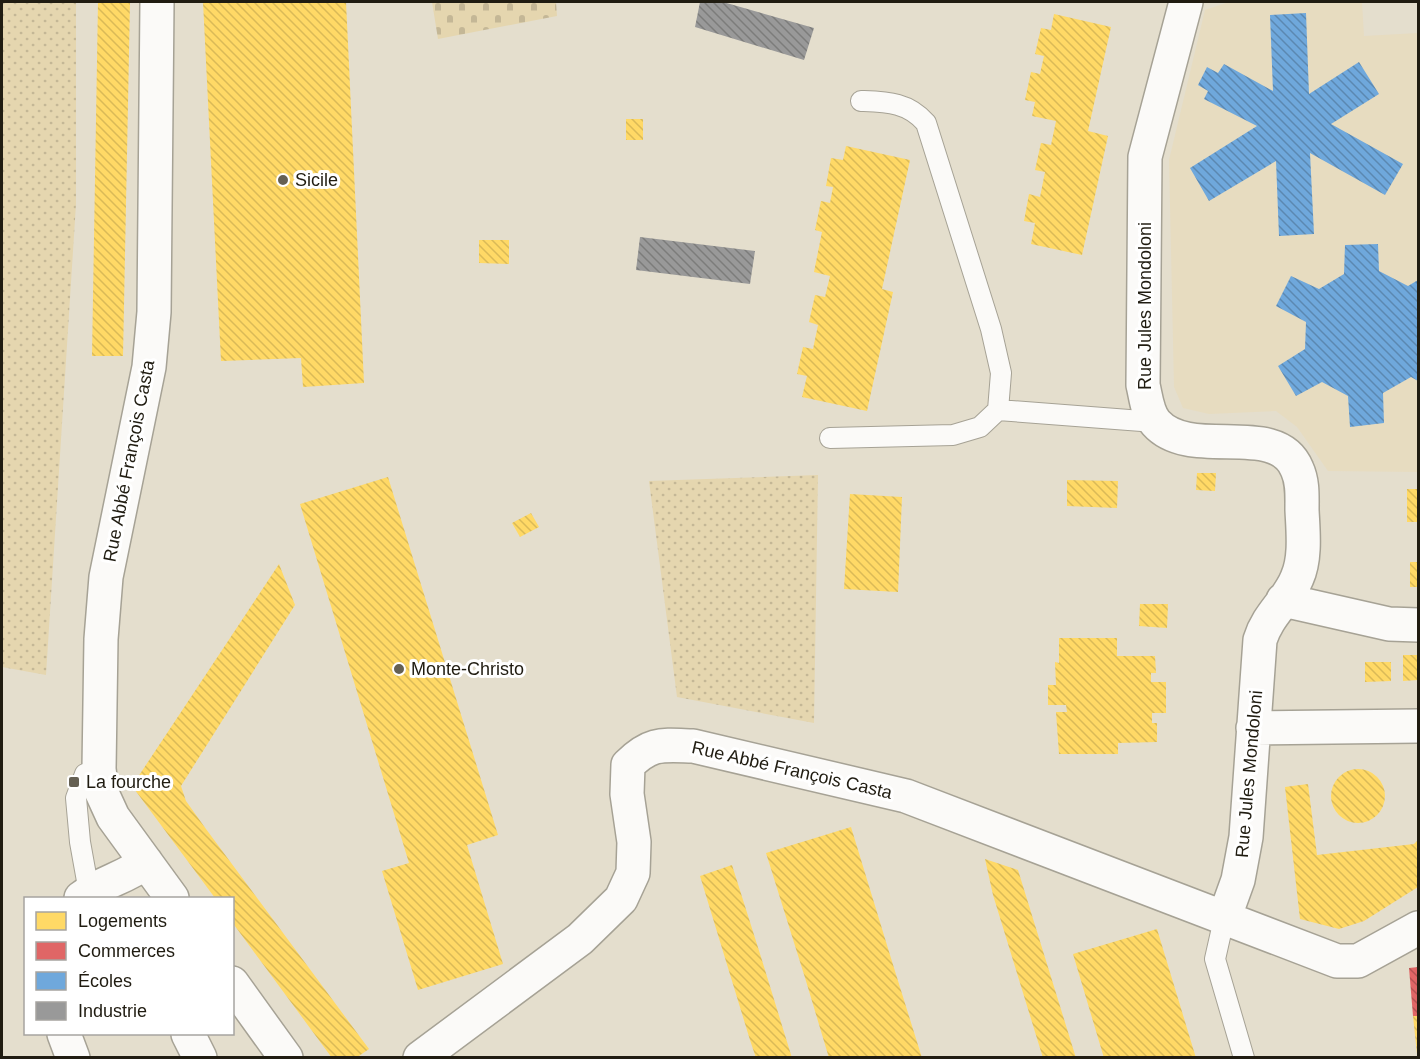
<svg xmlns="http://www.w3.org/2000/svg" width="1420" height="1059" viewBox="0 0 1420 1059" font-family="Arial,sans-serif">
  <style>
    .built { fill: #e7dcc0 }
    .grass { fill: url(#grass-dots) }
    .cemetery { fill: url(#cemetery-stones) }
    .homes { fill: url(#homes-back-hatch) }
    .shops { fill: url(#shops-back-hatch) }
    .schools { fill: url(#schools-back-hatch) }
    .industry { fill: url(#industry-back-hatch) }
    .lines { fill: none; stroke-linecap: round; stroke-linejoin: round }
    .lane-casing { stroke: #a6a295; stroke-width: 22 }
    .street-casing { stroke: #a6a295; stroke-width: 36 }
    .lane { stroke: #fbfaf8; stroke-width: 20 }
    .street { stroke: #fbfaf8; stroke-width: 33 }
    .poi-dot { fill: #656053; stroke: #fff; stroke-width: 2 }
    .labels { text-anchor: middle; stroke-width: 6; stroke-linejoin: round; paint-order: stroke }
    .poi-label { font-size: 18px; fill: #201c11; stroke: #fff; text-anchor: start }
    .street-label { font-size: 18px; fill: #201c11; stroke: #fff }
  </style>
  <defs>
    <pattern id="grass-dots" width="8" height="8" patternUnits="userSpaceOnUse" patternTransform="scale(1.5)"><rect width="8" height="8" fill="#e5d6af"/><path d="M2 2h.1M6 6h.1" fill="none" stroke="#c4b796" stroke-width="1.8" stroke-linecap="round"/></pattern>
    <pattern id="cemetery-stones" width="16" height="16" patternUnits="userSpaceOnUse" patternTransform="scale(1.5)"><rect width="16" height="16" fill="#e5d6af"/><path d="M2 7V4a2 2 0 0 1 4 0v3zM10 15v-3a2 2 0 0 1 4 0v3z" fill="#c4b796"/></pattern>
    <pattern id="homes-back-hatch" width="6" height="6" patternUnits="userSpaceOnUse" patternTransform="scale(1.5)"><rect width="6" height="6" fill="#ffd966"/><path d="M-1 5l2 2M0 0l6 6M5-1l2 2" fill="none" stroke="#daba57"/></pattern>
    <pattern id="shops-back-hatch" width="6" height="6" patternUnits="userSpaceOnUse" patternTransform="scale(1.5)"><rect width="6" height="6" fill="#e06666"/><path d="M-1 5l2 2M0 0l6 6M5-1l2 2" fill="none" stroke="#b55353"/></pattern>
    <pattern id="schools-back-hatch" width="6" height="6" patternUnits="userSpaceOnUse" patternTransform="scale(1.5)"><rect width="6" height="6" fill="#6fa8dc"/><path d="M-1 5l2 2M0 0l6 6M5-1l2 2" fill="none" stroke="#5b88b1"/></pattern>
    <pattern id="industry-back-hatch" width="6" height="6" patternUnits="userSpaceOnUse" patternTransform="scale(1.5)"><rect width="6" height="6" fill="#999"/><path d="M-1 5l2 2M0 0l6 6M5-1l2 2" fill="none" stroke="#7c7c7b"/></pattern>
  </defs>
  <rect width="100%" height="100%" fill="#e4decd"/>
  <path class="built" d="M1229,2h133l2,34 54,-3v439l-90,-1 -31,-44 -21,-16 -67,3 -26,-6 -9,-21 -5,-227 36,-150z"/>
  <path class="grass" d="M2,2h74v202l-30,471 -44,-8z
    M818,475l-4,248 -137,-26 -28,-216z"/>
  <path class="cemetery" d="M432,2h124l1,14 -119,23z"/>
  <path class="homes" d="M98,2h32l-7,354h-31z
    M203,2h143l18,381 -61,4 -2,-29 -80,3z
    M1054,14l57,13 -23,104 20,5 -26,119 -51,-11 4,-21 -11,-2 5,-27 11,3 5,-25 -10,-2 6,-27 10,2 5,-24 -24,-5 3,-14 -10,-2 6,-28 9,2 4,-18 -9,-2 6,-26 10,2z
    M626,119h17v21h-17z
    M846,146l64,14 -28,129 11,3 -26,119 -65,-14 5,-21 -10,-2 6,-27 10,2 5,-24 -9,-3 6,-27 10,2 5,-21 -16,-4 8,-40 -7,-2 6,-29 9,2 3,-16 -7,-1 5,-28 12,2z
    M479,240h30v24l-30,-1z
    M1197,473h19l-1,18 -19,-1z
    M388,477l110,358 -31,10 36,119 -85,26 -36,-119 27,-8 -109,-359z
    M1067,480l51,1 -1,27 -50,-2z
    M1407,489h11v33h-11z
    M850,494l52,3 -4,95 -54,-3z
    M531,513l8,14 -19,10 -8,-14z
    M1410,562h8v25h-8z
    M279,564l16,41 -114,181 5,15 20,28 163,220 -13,9h-24l-100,-136v-24h-17l-83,-112z
    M1140,604h28l-1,24 -28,-2z
    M1059,638h58v18h38l1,17h-5v9h15v31h-14v10h5v19l-39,1v11h-59l-3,-42h11l-1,-7h-18v-20h8l-1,-23 4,1z
    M1403,655h15v25l-15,1z
    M1365,662h26v19l-26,1z
    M1331 796a27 27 0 1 1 54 0a27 27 0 1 1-54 0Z
    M1308,784l9,71 97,-11 4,-4v47l-54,34 -25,8 -39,-10 -15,-132z
    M851,827l39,128 32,103h-93l-23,-77 -40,-128z
    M985,859l33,11 58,188h-33l-50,-163z
    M732,865l29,92 31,101h-36l-6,-18 -50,-164z
    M1157,929l39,129h-92l-31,-104z
    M1413,1016h5v38h-1z"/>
  <path class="shops" d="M1418,967v49h-5l-4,-48z"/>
  <path class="schools" d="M1306,13l3,81 50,-32 20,32 -48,30 72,40 -18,31 -75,-42 4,81 -35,2 -3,-75 -67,40 -19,-33 67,-42 -53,-27 4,-8 -10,-6 9,-18 11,6 6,-9 49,27 -3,-76z
    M1378,244l1,27 29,15 10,-6v101l-7,-4 -28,16 1,30 -34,4 -2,-31 -26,-14 -26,14 -18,-30 27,-17 1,-27 -30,-16 15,-30 28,13 25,-15 1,-29z"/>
  <path class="industry" d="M700,2h23l91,26 -10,32 -109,-33z
    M640,237l115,14 -5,33 -114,-14z"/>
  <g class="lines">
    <defs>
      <path id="lane" d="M998,410l157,12
        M830,438l123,-3 27,-8 18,-17 3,-37 -10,-44 -65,-206c-18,-21 -39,-21 -65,-22
        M89,892l-9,-50 -4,-44 9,-24 14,-5
        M1224,919l-9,40 29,99"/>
      <path id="street" d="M157,2l-3,310 -5,55 -43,210 -5,62 -2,130 3,24 11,24 59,81
        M1186,2l-41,155 -2,228c3,12 4,28 13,38 35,39 121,-4 141,46 6,13 5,27 5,41 1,21 4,48 -5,68 -9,23 -29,36 -37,62l-14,197 -8,43 -14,39
        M1283,600l106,24 29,1
        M1253,728l165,-2
        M81,898c20,-16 45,-20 65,-36
        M232,983l54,75
        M64,1034l9,24
        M188,1034l12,24
        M420,1058l160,-119 41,-40 12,-26 1,-31 -7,-48 1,-29c23,-23 34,-20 65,-19l213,50 431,165h21l60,-33"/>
    </defs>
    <use href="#lane" class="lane-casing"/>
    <use href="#street" class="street-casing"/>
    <use href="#lane" class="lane"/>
    <use href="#street" class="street"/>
  </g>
  <g class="poi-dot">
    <circle cx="283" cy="180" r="6"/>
    <circle cx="399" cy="669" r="6"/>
    <rect x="68" y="776" width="12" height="12" rx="3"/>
  </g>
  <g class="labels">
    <g class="poi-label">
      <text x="295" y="186">Sicile</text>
      <text x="411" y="675">Monte-Christo</text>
      <text x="86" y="788">La fourche</text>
    </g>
    <g class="street-label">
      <text transform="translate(1145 306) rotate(-90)" y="6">Rue Jules Mondoloni</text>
      <text transform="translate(129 461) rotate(-79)" y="6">Rue Abbé François Casta</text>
      <text transform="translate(792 770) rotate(13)" y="6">Rue Abbé François Casta</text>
      <text transform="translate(1249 774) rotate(-85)" y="6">Rue Jules Mondoloni</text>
    </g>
  </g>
  <rect width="1420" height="1059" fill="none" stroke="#201c11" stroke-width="6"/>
  <rect x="24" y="897" width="210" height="138" fill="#ffffff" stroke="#a6a4a0" stroke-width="1.5"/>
  <rect x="36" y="912" width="30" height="18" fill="#ffd966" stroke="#a6a4a0" stroke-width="1.5"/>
  <text x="78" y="927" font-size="18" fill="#201c11">Logements</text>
  <rect x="36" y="942" width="30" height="18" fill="#e06666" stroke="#a6a4a0" stroke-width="1.5"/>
  <text x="78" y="957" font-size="18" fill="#201c11">Commerces</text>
  <rect x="36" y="972" width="30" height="18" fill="#6fa8dc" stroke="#a6a4a0" stroke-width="1.5"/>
  <text x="78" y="987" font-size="18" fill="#201c11">Écoles</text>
  <rect x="36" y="1002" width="30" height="18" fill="#999999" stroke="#a6a4a0" stroke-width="1.5"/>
  <text x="78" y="1017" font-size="18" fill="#201c11">Industrie</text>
</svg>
